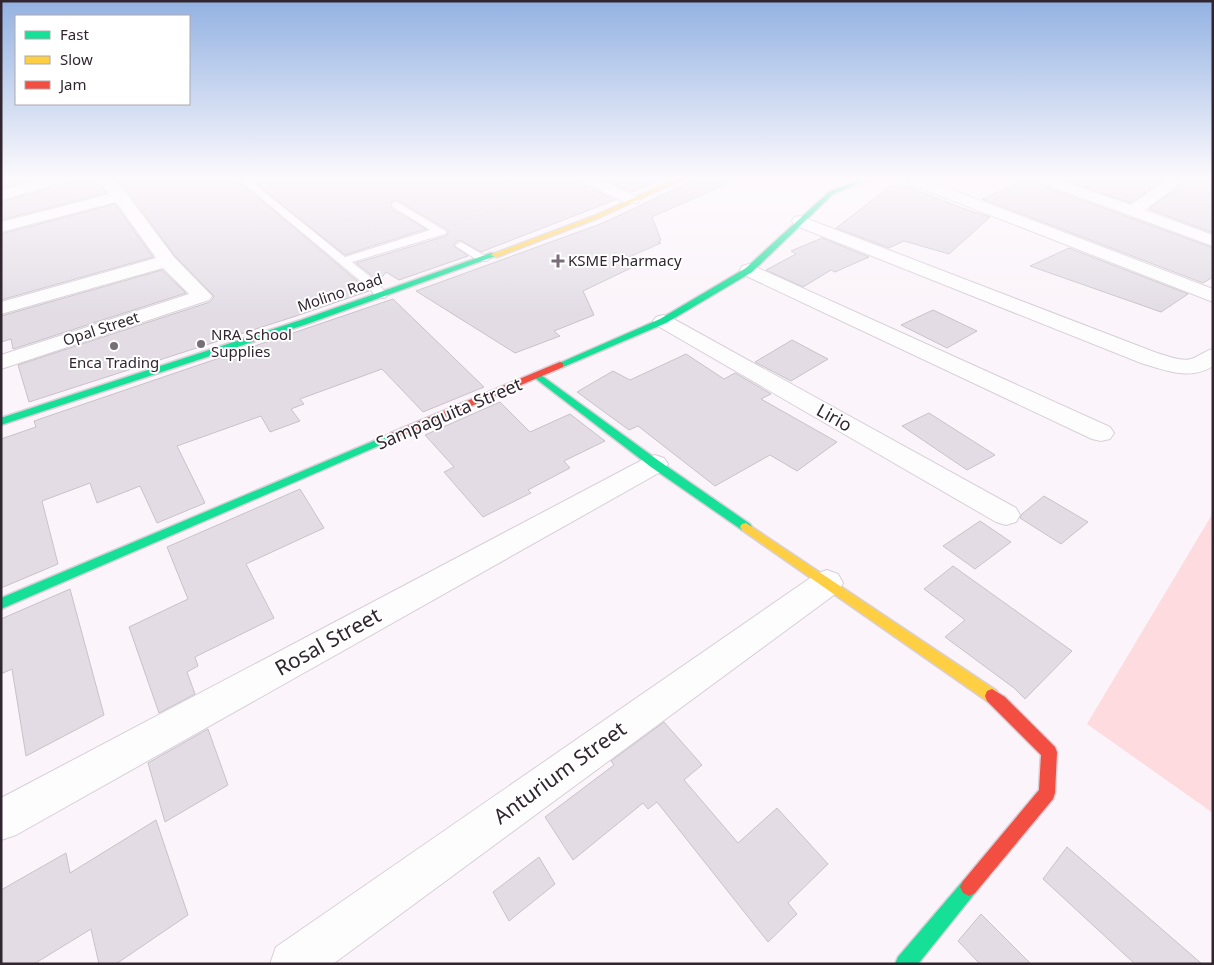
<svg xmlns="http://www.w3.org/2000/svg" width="1214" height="965" viewBox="0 0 1214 965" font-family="'Noto Sans',sans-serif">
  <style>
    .green { fill: #fddbdf }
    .building { fill: #e3dce5; stroke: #c8c2ca }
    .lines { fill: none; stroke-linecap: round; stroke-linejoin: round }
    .lane-casing { stroke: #d8cfd7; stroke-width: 2 }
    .street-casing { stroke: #d8cfd7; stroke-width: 2 }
    .fast-casing { stroke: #d8cfd7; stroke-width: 3 }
    .slow-casing { stroke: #d8cfd7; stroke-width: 3 }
    .jam-casing { stroke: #d8cfd7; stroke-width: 3 }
    .path { stroke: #dfdddf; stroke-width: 2; stroke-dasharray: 3 1; stroke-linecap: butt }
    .lane { fill: #fefdfe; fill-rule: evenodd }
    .street { fill: #fefdfe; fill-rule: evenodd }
    .fast { fill: #16e098; fill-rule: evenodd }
    .slow { fill: #ffcf43; fill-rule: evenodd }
    .jam { fill: #f24e42; fill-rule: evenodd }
    .poi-dot { fill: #786e77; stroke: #fff; stroke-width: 2 }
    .labels { text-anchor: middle; stroke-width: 4; stroke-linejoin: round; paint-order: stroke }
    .far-poi-label { font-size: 15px; fill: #312630; stroke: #fff; text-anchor: start }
    .far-street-label { font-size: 15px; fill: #312630; stroke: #fff }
    .street-label { font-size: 18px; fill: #312630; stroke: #fff }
    .near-street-label { font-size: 21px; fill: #312630; stroke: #fff }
  </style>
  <rect width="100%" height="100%" fill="#fbf4fa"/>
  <path class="green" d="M1213,513v300l-126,-89z"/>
  <path class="building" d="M1,178h40l-40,10z
    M72,178h22l13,15 -106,27v-18l67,-19z
    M114,178h121l134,113 -73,25 -267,86 -11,-37 192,-63 4,-5 -1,-2 -38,-39 -47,-64z
    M249,178h326l4,5 36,17 -134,52 -21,-12 -6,3v3l14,10 -69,24 -13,-8 -7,9 -23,-18 90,-27 2,-3v-3l-51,-30 -6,2 1,7 34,20 -81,26z
    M600,178h66l-34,14z
    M692,178h48l-88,39 9,23 -3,2 3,1 -41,18 11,7 -48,23 11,24 -40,16 6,5 -45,17 -99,-62 187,-68 85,-40z
    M1031,178h15l-4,4 4,5 167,61v29l-10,6 -221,-84z
    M1057,178h109l-35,25z
    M1187,178h26v55l-64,-24 35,-27z
    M896,182l66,26 28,9 -41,37 -45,-13 -15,7 -53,-20z
    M115,204l38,53 -152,43v-66z
    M822,238l47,19 -34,15 -4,-2 -28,17 -37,-17 30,-16 -5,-3z
    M1069,248l119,46 -27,18 -131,-46z
    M162,270l24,23 -173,56 -2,-10 -10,3v-26z
    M393,299l91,88 -61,25 -41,-43 -82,30 4,5 -13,5 9,12 -30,11 -9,-16 -84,30 28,57 -48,20 -17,-37 -43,17 -7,-20 -48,18 16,63 -57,24v-149l35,-12 -2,-6z
    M933,310l44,21 -30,17 -46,-23z
    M792,340l36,19 -37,22 -36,-19z
    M686,354l38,25 11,-6 36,21 -10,5 76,43 -40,29 -27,-16 -55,31 -77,-60 -9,4 -52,-38 36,-21 17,9z
    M500,402l30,30 40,-18 35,27 -41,20 6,7 -42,22 3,3 -48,24 -39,-45 10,-5 -29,-32z
    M929,413l66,42 -28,15 -65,-44z
    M300,489l24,39 -78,36 28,54 -79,39 3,9 -11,6 8,22 -36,19 -30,-86 59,-28 -21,-52z
    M1044,496l44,26 -27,22 -41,-26 2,-4z
    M980,521l31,21 -36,27 -32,-23z
    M953,566l119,85 -47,48 -11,-11 -69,-51 20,-17 -41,-31z
    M70,589l34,126 -78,41 -14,-87 -11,5v-55z
    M664,722l38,43 -18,15 54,63 39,-35 51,56 -40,39 9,11 -29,28 -111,-140 -9,7 -5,-6 -70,57 -28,-43 69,-52 -3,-4z
    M208,729l20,56 -63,37 -17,-59z
    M156,820l32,95 -72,49h-17l-8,-35 -57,35h-33v-74l65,-37 4,20z
    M1067,847l135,117h-67l-92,-85z
    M539,857l16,27 -46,37 -16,-29z
    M981,914l50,50h-51l-22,-23z"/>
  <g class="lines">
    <defs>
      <path id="lane" d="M237,178h10l98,79 85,-27 -37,-23 -1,-2 1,-2 4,-1 50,30 -2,2 -93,28 26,21 9,12 -2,3h-8l-7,-9z
        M461,242l26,15 2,2 -2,2h-8l-22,-14 -2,-2z"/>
      <path id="street" d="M47,178h23l-3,3 -66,19v-10z
        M96,178h16l14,15 48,64 38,39 -3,4 -208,69v-14l188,-61 -26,-26 -162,46v-12l155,-44 -40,-56 -115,30v-10l109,-28z
        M577,178h19l42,19 2,3 -2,3h-12l-46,-22z
        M900,178h21l292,111v13l-310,-121z
        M1053,178l78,27 38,-27h16l-2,3 -38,29 68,25v11l-166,-61 -3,-3 3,-3z
        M800,216l357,137c10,3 27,10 37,5 7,-3 11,-7 19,-9v17c-22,15 -49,4 -72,-3l-347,-138 -2,-4 2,-4z
        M749,264l361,163 4,6 -4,6 -9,2 -9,-2 -350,-165 -2,-4 2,-4z
        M663,315l7,2 346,191 4,7 -4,7 -10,3 -10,-3 -340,-197 -3,-4 3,-4z
        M655,455l9,3 4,6 -4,6 -648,365 -15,5v-42l645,-340z
        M827,570l11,4 5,9 -5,9 -505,372h-63l6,-17 540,-373z"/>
      <path id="fast" d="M864,178h7l-38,16 -81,78 -86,51 -103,44h-6l-2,-2 105,-46 86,-51 83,-76z
        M491,253l7,2 -191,69 -306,101v-7l300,-98z
        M538,373l121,88 91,63 2,3 -2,3h-8l-91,-63 -116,-89v-4z
        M395,432l5,3 -1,2 -398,172v-11z
        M969,878l6,3 3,6 -3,6 -57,71h-23l3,-7 65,-76z"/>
      <path id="slow" d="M678,178h7l-87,40 -101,39 -7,-2 104,-39z
        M746,523l251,168 2,5 -2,5 -5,2 -5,-2 -245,-171 -2,-3 2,-3z"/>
      <path id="jam" d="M560,362l3,1v4l-164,70h-8l-1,-2 1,-2z
        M992,689l13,8 50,50 2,5 -2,41 -2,6 -78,94 -6,3 -6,-3 -3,-6 3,-6 76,-91 2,-35 -54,-54 -2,-5 2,-5z"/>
    </defs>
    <use href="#lane" class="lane-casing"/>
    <use href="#street" class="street-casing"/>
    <use href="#fast" class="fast-casing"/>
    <use href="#slow" class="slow-casing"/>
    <use href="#jam" class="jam-casing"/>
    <path class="path" d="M355,217l17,13
      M460,221l45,-14
      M333,223l44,-12"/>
    <use href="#lane" class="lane"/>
    <use href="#street" class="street"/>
    <use href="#fast" class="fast"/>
    <use href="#slow" class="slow"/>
    <use href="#jam" class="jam"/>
  </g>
  <linearGradient id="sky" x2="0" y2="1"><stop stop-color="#93b2e2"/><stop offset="0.57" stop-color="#fdfafd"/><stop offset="1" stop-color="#fdfafd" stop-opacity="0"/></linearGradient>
  <rect width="1214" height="313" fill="url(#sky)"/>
  <g class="poi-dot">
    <path d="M555.5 253.5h5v5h5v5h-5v5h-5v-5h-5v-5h5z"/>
    <circle cx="201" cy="344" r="5"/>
    <circle cx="114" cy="346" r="5"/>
  </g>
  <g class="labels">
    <g class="far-poi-label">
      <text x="568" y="266">KSME Pharmacy</text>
      <text x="211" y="340">NRA School<tspan x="211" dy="17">Supplies</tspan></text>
      <text x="114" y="368" text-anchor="middle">Enca Trading</text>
    </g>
    <g class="far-street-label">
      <text transform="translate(340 293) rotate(-19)" y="5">Molino Road</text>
      <text transform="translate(101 329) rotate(-18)" y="5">Opal Street</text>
    </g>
    <g class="street-label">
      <text transform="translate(449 414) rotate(-23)" y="6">Sampaguita Street</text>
      <text transform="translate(834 418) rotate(29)" y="6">Lirio</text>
    </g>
    <g class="near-street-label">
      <text transform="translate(328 642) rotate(-29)" y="7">Rosal Street</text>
      <text transform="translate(560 773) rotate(-36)" y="7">Anturium Street</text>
    </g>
  </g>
  <rect width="1214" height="965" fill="none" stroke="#312630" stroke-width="5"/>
  <rect x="15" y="15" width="175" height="90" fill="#ffffff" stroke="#ada8ac"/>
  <rect x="25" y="31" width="25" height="8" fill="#16e098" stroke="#ada8ac"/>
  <text x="60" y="40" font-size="15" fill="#312630">Fast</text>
  <rect x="25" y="56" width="25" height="8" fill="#ffcf43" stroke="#ada8ac"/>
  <text x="60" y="65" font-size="15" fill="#312630">Slow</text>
  <rect x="25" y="81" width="25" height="8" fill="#f24e42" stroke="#ada8ac"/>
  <text x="60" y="90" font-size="15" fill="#312630">Jam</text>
</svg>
